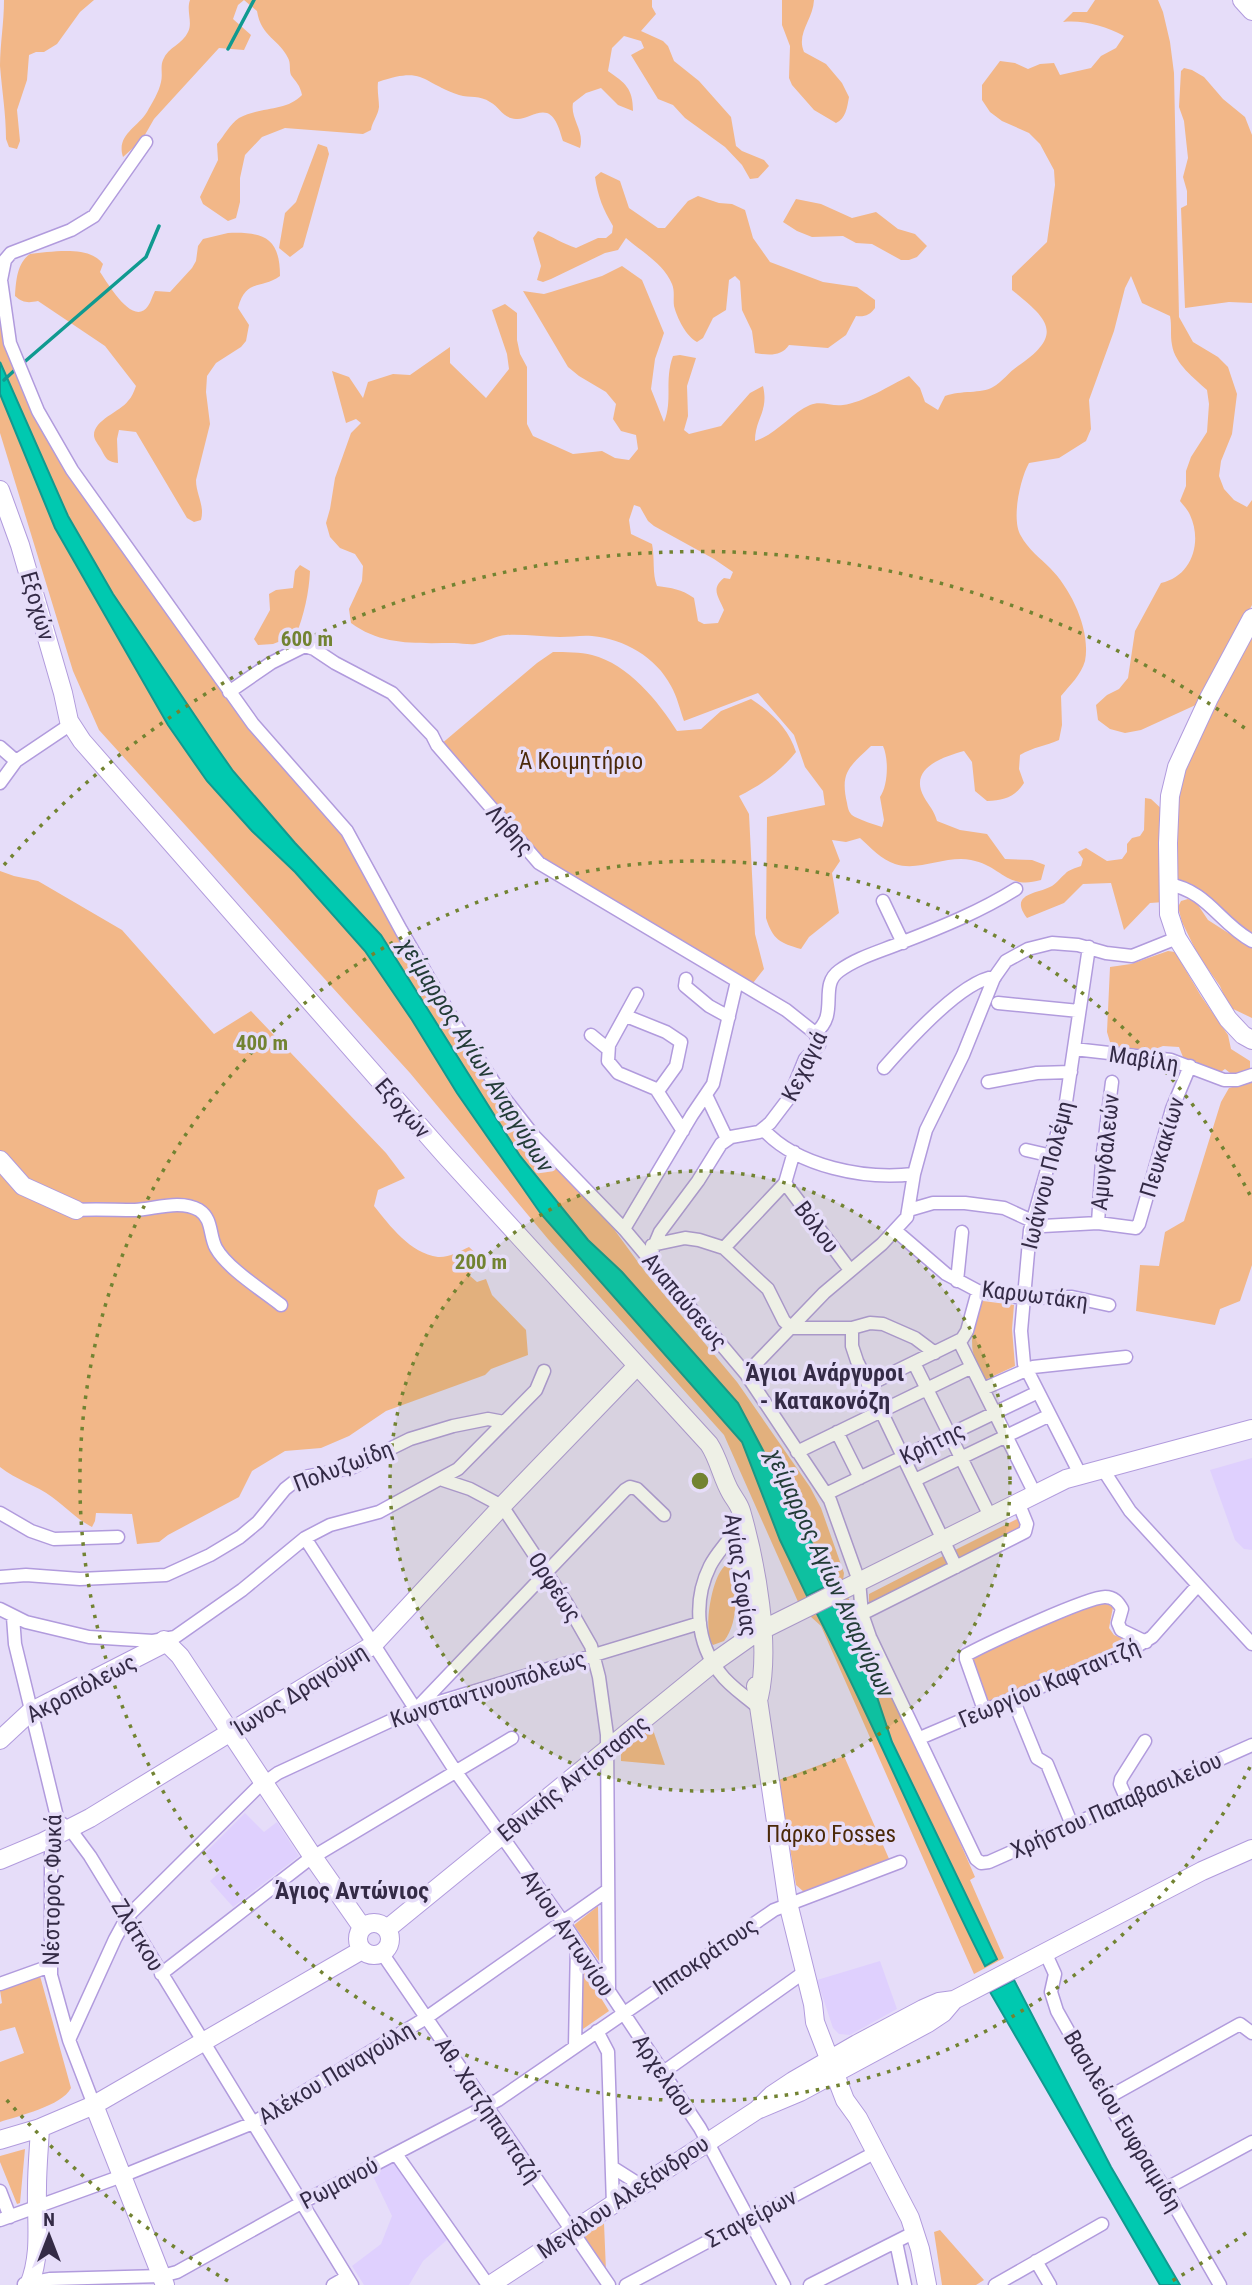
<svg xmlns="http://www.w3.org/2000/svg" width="1252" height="2285" viewBox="0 0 1252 2285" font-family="'Roboto Condensed',sans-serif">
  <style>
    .built { fill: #dfd0fe }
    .green { fill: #f2b788; fill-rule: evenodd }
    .water { fill: #00c9b0; stroke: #109a90; stroke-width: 2 }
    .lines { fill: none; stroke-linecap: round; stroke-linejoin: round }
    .stream { stroke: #109a90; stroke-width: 3.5 }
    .street-casing { stroke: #b19bdd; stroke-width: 15 }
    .secondary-casing { stroke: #b19bdd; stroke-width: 20 }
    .street { stroke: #fff; stroke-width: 12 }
    .secondary { stroke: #fff; stroke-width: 18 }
    .ring { fill: none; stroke: #728332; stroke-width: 3.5; stroke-dasharray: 3.5 7 }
    .labels { text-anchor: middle; stroke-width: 7; stroke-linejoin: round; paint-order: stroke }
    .street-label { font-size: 23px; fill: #342b46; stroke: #e6ddf9 }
    .park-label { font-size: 23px; fill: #4b2909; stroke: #e6ddf9 }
    .water-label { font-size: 24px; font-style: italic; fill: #233c37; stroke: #e6ddf9 }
    .neighbourhood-label { font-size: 24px; font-weight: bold; fill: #342b46; stroke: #e6ddf9 }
    .centre { fill: #728332; stroke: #e6ddf9; stroke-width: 3.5 }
    .ring-label { font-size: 21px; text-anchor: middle; font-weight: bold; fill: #728332; stroke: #e6ddf9; stroke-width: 7; stroke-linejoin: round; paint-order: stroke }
  </style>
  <rect width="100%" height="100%" fill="#e6ddf9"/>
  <path class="built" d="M1252,1458v92l-8,-1 -9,-9 -25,-70z
    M245,1813l19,19 13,-10 22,34 -66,51 -23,-26 11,-10 -17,-17z
    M880,1961l17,48 -47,26 -11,-1 -6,-6 -16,-48z
    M394,2162l54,77 -25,22 -14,24h-45l-12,-19 29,-22 11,-28 -20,-42z"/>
  <path class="green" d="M4,0h90l-14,12 -23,32 -13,8h-8l-7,3 -2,25 -10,30 3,31 -3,8 -8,-2 -3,-8c0,-25 -4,-48 -6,-73 0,-22 4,-43 4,-66z
    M190,0h462v7l4,7 -15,17 22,10 5,5 6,15 25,20 32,36 5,29 6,5 22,9 5,6 -11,12 -8,1 -8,-14 -17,-18 -40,-29 -12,-13 -15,-6 -27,-44 13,-7 -3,-7 -17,-5 -12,12 -4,23c17,12 25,17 25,40l-15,-6 -17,-17 -15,5 -13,10c-3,16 12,28 7,45l-17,-7c-3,-9 -6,-24 -16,-28 -10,-3 -21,7 -31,6 -14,-1 -16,-12 -26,-17 -10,-7 -20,-4 -31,-7 -39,-13 -34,-29 -81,-13 -1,9 1,17 1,25 -1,9 -7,15 -8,23l-8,4 -78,-6 -23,9 -17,18 -5,23v24l-4,16 -8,3 -25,-17 -3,-7 18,-37 -1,-16c7,-8 13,-20 22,-26 22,-12 47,-6 63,-23 -2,-10 -6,-13 -11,-20 -2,-5 0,-12 -3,-17 -8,-18 -27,-21 -31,-47l-13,-11 -6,5 -5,14 18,16 -7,15 -25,-2 -65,71 -12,21 -19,17c-7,-22 14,-29 24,-45 5,-9 12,-20 14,-30 2,-8 -1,-15 2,-22 5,-13 20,-16 25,-28 5,-10 -2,-21 2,-32z
    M782,0h32c-1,20 -18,33 -10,52l22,12 16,19 7,14c-2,11 -3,21 -13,26l-22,-13 -22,-25 -3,-7 1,-32 -8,-21z
    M1095,0h63l5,12 7,30 4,31 5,244 14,25 25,15 10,10 9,27 -5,40 -11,27 -2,15 5,13 10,11 13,7 5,-7v105l-52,98 -59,27 -16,3 -15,-4 -12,-9 -2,-15 11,-10 12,-6 9,-11 7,-47 26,-48c30,-6 42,-40 29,-68 -2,-5 -7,-10 -10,-14l6,-15v-15l5,-14 16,-25 2,-28 -2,-14c-13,-12 -32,-26 -35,-45 -2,-10 0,-19 -2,-29l-28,-13 -11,-27 -6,12 -11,43 -25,69 2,29 -5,12 -27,17 -30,5c-9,16 -18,57 -8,73 7,13 19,22 29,32 21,21 41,62 35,93 -4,14 -15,24 -24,35l1,29 -3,15c-13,6 -26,7 -39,15l-1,14 5,14c-10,15 -20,17 -37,18l-12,-10 -3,-29 -8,-11c-21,6 -56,17 -40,46 5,9 10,13 13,24l23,9 27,4 18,25 27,1 13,5 -4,15c-35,10 -39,-14 -70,-20 -25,-5 -52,12 -76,4 -13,-4 -25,-17 -35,-26l-14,4 -14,-2 8,21 -8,12 7,40 -30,24 -8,12c-21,-6 -28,-9 -35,-31l1,-101 58,-12 -2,-14 -18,-24 -11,-32 -36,-42 -74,28c-4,-11 -7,-25 -13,-35 -15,-29 -47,-47 -79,-50 -10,-1 -21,1 -32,1 -18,0 -35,-3 -54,-2 -11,1 -20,7 -31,9 -6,1 -14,-1 -21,-1 -37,0 -72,3 -103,-20l-2,-14 13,-28 1,-15 -8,-12 -15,-6 -10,-11 -4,-14 4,-14 5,-31 16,-45 10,-10 -5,-4 -10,4 -14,-52 17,6 14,21 5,-16 25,-8 17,1 40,-28v16l36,35 23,-29 -2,-15 -15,-44 13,-6 12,9v27l3,14 7,13v57l6,12 40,18 29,-3 13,7 14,2 9,-11 -2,-14 -15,-4 -8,-12 3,-15 -10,-12 -27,-16 -11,-9 -45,-76 21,3 7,-2 51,-16 20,-10 20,14 22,53 -9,26 -4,30 13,33c9,-22 0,-41 9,-66l7,-1 16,3 -9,28 1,30 -4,14 5,4 32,-8 29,-33 13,-7c6,26 -8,32 -8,55 22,-7 35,-27 55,-36 11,-5 22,2 33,0 19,-2 48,-20 66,-29l11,12 5,14 13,8 7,-14c16,-6 36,-2 48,-9 9,-5 16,-15 25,-21 47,-32 30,-47 -6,-76v-14l35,-34 8,-57 -1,-15 -14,-26 -11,-11 -27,-12 -12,-9 -8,-12v-15l18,-24 15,2 13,6 12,-5 14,-1 6,12 31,-7 10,-12 15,-8 8,-12c-19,-10 -40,-16 -61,-14l10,-10h14zM634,505l6,2 8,14 6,5 60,33 19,13 -3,7 -6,-1c-14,11 -5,19 0,32l-6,13 -14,1 -6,-3 -4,-23c-13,-9 -22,-10 -37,-12 -5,-12 -2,-28 -5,-42l-21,-10 -2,-14zM871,746h12c6,13 5,40 -3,51l4,23 -2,7c-9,-3 -19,-6 -27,-10 -6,-3 -7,-8 -8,-14 -7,-31 2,-36 24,-57z
    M1184,68l8,2 12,7 19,22 22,18 7,18v168l-23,-1 -44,6 -4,-100 6,-3v-14l-4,-14 5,-19 -4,-37 -5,-14 2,-36z
    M318,144l9,3 2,7 -26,93 -13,10 -11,-9 6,-35 11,-11z
    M601,172l19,9 9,27 29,20h7l23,-27 10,-5 21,7 13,1 13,6 8,28 17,24 53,20 34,5 18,13v8c-5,7 -10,9 -19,8l-10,19 -18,13 -39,-3c-8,12 -21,10 -34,8l-3,-22 -10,-21 -2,-29 -5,-5 -6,4 -3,30 -13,8 -10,20 -6,4c-11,-6 -20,-24 -23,-36 -1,-7 1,-15 -2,-22 -9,-21 -29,-31 -46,-46l-8,12 -13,3 -54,26 -8,3 -6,-2 4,-14 -8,-28 5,-7c14,5 25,13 38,17l22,-10h8l6,-5 1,-7c-10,-17 -15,-29 -18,-49z
    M796,199l25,5 31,14 24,-6 22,17 17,5 12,12 -10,11 -8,3h-8l-29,-16 -16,-1 -13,-7 -31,1 -15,-6 -14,-9z
    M228,233c34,-1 52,3 52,43 -20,14 -34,2 -42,32l11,17 -3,16 -5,6 -25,16 -9,13 -1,16 4,32 -14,56c0,15 9,25 5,40l-7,2 -7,-4 -51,-86 -17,-2 -2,9 1,24c-10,-1 -12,-4 -16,-12 -2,-5 -7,-9 -8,-15 -1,-16 26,-24 34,-35 4,-4 6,-10 8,-15l-31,-40 -67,-45c-10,2 -15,2 -23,-5 1,-15 2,-33 15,-42 21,-2 60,-9 73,10l-3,8c7,10 33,56 48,34 3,-4 4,-10 7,-15l15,1 22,-24 4,-7 2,-15 5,-7z
    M0,317l7,24 54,118 287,382 113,201 147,179 38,52 91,109 73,105 11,21 23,65 -1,8 -44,23 -75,-169 -176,-196 -138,-166 -311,-343 -26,-59 -73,-238z
    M300,565l10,6c-1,22 -6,44 -14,64l-23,9 -15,1 -4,-6 16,-29 -1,-16 7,-4 17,-2 2,-17z
    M1252,623v395l-23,-11 -9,-21 -22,-31 -16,-33 -4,-15 3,-6 7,-2 8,3 12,18 36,23 -85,-77 1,22 4,14 -14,1 -26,27 -13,-47 -28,1 -19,19 -37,15c-19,-25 11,-24 25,-32 6,-4 8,-8 13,-12 3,-4 11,-6 16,-8l2,-7 -5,-7 8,-4 21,13 15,-2 5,-7v-8l5,-6 8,-2 4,-6 1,-32 6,1 15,14 -7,48 14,-35 10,-55 36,-72z
    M553,652c12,0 28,0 39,3 36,9 67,47 85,76l24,-2 20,-18 30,-12c20,13 38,30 45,53 -16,20 -35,33 -57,44l10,18 6,120 9,35 -11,14 -214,-126 -99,-112 97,-82z
    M0,871l14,5 24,5 84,49 92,104 37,-23 135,142 19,25 -27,12 -4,16c16,20 36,47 64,51 10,1 22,-6 31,-10l15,14 -15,14 8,7 9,-3 6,16 34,35 2,25 -37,14 -6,6 -99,36 -37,25 -28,12 -36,3 -33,20 -13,26 -71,38 -9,7 -22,2 -5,-30 -36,-1 -1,8 -3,6c-16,-8 -26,-20 -40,-30 -16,-12 -36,-17 -52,-30z
    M1168,951l7,1 26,44 27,39 3,14 19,12v7l-4,4 -12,4 -9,-7 -7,5 -35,-17 -4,-10 -16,-1 -16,6 -30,-4 -7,-6 -3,-10 3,-65 21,-3z
    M1252,1081v184l-12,36 -20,8 -5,16 -79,-14 4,-46 19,1 6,-34 19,-11 37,-119 8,-14z
    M983,1301l31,4 -2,24 3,37 -30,14c-3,-9 -10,-18 -12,-28 -3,-12 2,-42 10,-51z
    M1019,1518l3,10 -62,32 -7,-9z
    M945,1555l2,11 -78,39v-11z
    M726,1565l4,2c7,23 9,55 -6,74l-11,4c-11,-13 -1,-71 13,-80z
    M848,1597l20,48 80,170 27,62 -5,3 34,78 -30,16 -153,-348 -11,-10z
    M1105,1603l8,4 -4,21 5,7 12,5 -2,4 -138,59 -17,-46 114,-50z
    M652,1727l13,38 -44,-4v-8z
    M844,1756l46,105 -86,31 -8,-7 -17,-105z
    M598,1906l1,55 -25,-36z
    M585,1972l24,39 -26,18v-56z
    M40,1976l31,112c-9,18 -53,28 -71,34v-60l24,-9 -9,-26 -15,4v-27l2,-1 -2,-13z
    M25,2149l-5,54 -3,1 -17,-42v-6z
    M604,2223l2,48 -23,-34z
    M940,2230l44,50 -8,5h-34l-8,-53z"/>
  <path class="water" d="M0,362l68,154 45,78 99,147 21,30 62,72 86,92 139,221 68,84 34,32 116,131 95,180 -26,13 -27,-56 -38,-98 -201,-228 -84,-121 -45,-73 -47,-69 -70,-79 -43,-41 -45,-50 -39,-56 -113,-197 -55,-134z
    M838,1600l35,85 19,57 105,217 -12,7c-60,-118 -109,-240 -170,-356z
    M1014,1980l97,187 69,118h-20l-170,-293z"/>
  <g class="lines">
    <path class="stream" d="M228,49l26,-49
      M22,364l124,-107 13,-31
      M4,380l12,-11"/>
    <defs>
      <path id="street" d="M146,142l-52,74 -23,14 -60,23 -6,7 -4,20 9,63 28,68 34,59 181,254 94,107 54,99 55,95 49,74 29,37 90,93 122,145 84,126 29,81 3,33 8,23 106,222 5,4 8,-1 263,-117
        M229,692l42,-29 34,-17 9,3 21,14 57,30 40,42 5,10 102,118 247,147 29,23 4,12 -14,14 -16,39 -19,25 -11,9 -28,5 -10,7 -23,37 -38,51 -11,26
        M0,747l16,14
        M0,783l16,-22 55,-37
        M1168,884c40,7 51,39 84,57
        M883,901l20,42
        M686,979l-1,7 24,20 20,11
        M637,994l-28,51 -1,16 10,12 38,16 27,42
        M998,1003l81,8
        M626,1016l40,16 15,10 -5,24 -18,25
        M815,1033c25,-18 3,-47 24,-62 19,-14 43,-20 64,-29 39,-15 78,-31 113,-53
        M591,1035l17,14
        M1074,1049l97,11 53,20h13l15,-5
        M884,1068c21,-24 79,-89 111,-91
        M988,1082l49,-9 34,-1
        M706,1095l21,44
        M763,1129c34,38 103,51 151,45
        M1026,1150l26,6
        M785,1183l65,87
        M76,1210c19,-1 39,0 59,0 20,-1 45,-11 64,0 14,9 10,25 17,38 11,20 46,42 65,57
        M909,1210l24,-7h32l39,5 39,18 55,-3 38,5 3,-4 33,-115 18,-43
        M1098,1223l4,-62 10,-79
        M624,1229l68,-114 21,-31 24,-103
        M896,1231l50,43 32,17 45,7 49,-1 37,8
        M652,1245l33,-7 14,2 25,8 44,41 16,32 8,7h60l18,-5 13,1 32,14 20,15
        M724,1248l61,-65 9,-31
        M957,1281l5,-49
        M852,1328v18l5,15 99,206
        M959,1341l76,153
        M914,1363l76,153
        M746,1374l78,-81 58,-49 25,-27 7,-43 12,-44 37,-75 31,-77 12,-17 22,-12 24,-6 26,2 28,8 26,3 45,-18
        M868,1385l94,-46 5,-8 11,-40
        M983,1389l50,-22 93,-10
        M837,1432l23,46
        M797,1452l175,-85
        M1102,1468l28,43 122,133
        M1080,1474l-56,-110 -3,-33 9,-101 36,-128 23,-155
        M440,1479l30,10 32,17 65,98 24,42 8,31 8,58 2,257
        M915,1480l135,-65
        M826,1494l212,-102
        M0,1513l31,18 23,8 64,-2
        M741,1516c-5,20 -22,32 -31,50 -17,34 -14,77 10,107 10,14 27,24 40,36
        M305,1538l151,234 107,150 137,206 84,157
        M0,1577l26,-2 54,4 86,-4 44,-20 30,-18 18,-15 27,-33 14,-11 52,-10 59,-29 43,-13 35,-7 16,3
        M0,1609l26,13 63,15 64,4 22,-4 67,-47 63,-52 25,-13 49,-13 79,-43 78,-79 8,-19
        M862,1614l163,-82 2,-8 -9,-22
        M13,1617l2,27 43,177 -7,30v124l18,65 25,65
        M1013,1699l24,59 10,6 25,61
        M419,1706l206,-216 5,-3 7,2 27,26
        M984,1710l-18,-51v-4c20,-11 121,-58 139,-58 9,0 13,5 17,12l-4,14 3,7 25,12
        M920,1738l219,-93 13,-8 46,-52
        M1127,1800l-7,-16 1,-5 24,-38
        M58,1821l12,8 20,27 262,429
        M1045,1952l10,22 -4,18 6,19 61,108 47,70 55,96
        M382,1953l227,332
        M161,1974l147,-114 204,-122
        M0,1984l50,-18
        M597,2031l11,21 5,153
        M69,2040l46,-101 12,-22 130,-129 21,-15 138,-64 284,-86
        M575,2047l2,-104
        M662,2073l141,-100
        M1107,2098l133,-74 12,9
        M396,2154l92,131
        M612,2167l30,19
        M1165,2189l87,-47
        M0,2191l10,26
        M0,2220l122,-44 131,-53 173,-105 182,-128
        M896,2242l9,43
        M1036,2261l14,24
        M24,2284l26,-5 112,-3 15,-4 124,-69 197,-103 276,-190 126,-48
        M333,2285l14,-8
        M626,2285l250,-133
        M810,2285l105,-53
        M995,2285l107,-61"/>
      <path id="secondary" d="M1242,0l10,11
        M0,490l20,55 43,148 6,28 13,20 362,413 265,290c10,15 13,34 22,49 4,7 8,11 10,18 15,52 30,134 18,186
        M1252,618l-43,80 -32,69 -7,29 -2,47 1,71 8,24 51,81 15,16 9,5
        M0,1160l23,26 53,24
        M738,1544l11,79
        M164,1640l16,16 133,201 49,70
        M756,1686l32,217 25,101 2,18 30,78 13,18 52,100 10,31 7,36
        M0,1740l30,-28 137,-70
        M0,1860l43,-18 47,-24 283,-173 129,-139 135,-140
        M358 1939a16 16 0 1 1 32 0a16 16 0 1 1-32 0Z
        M387,1929l326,-266 41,-29 312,-155 186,-50
        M94,2105l71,180
        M757,2110l15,-15 21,-14 64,-37 66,-35 16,-7 15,-2 248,-129 50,-22
        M0,2140l40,-12 54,-23 268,-155
        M29,2285c13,-31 7,-65 8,-97 0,-20 2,-40 3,-60
        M490,2285l267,-175 43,-18 128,-69 15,-10 11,-13"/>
    </defs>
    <use href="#street" class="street-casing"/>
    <use href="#secondary" class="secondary-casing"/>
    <use href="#street" class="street"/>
    <use href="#secondary" class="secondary"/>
  </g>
  <circle cx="700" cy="1481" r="310" fill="#728332" fill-opacity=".12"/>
  <g class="ring">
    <circle cx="700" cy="1481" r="310"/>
    <path d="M1250 1767A620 620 0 1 1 1250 1195"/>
    <path d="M1246 2233A929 929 0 0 1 1172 2281M228 2281A929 929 0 0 1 4 2097M4 865A929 929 0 0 1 1246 729"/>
  </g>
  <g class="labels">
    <g class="street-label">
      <text transform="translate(38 606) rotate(74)" y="8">Εξοχών</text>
      <text transform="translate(510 830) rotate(49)" y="8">Λήθης</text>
      <text transform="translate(1144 1059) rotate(9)" y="8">Μαβίλη</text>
      <text transform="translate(804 1066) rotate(-64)" y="8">Κεχαγιά</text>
      <text transform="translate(403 1108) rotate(49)" y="8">Εξοχών</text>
      <text transform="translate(1162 1147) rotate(-73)" y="8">Πευκακίων</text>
      <text transform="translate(1105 1152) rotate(-84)" y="8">Αμυγδαλεών</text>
      <text transform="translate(1047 1175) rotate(-76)" y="8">Ιωάννου Πολέμη</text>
      <text transform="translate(817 1227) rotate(53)" y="8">Βόλου</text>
      <text transform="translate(1035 1295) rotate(7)" y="8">Καρυωτάκη</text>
      <text transform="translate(685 1301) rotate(50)" y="8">Αναπαύσεως</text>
      <text transform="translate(932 1443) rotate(-26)" y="8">Κρήτης</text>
      <text transform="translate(343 1466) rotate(-21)" y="8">Πολυζωίδη</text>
      <text transform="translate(741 1575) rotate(82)" y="8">Αγίας Σοφίας</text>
      <text transform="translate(555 1587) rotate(57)" y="8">Ορφέως</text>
      <text transform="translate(1049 1683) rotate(-23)" y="8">Γεωργίου Καφταντζή</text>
      <text transform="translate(81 1688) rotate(-28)" y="8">Ακροπόλεως</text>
      <text transform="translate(488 1689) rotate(-18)" y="8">Κωνσταντινουπόλεως</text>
      <text transform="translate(300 1690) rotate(-32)" y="8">Ίωνος Δραγούμη</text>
      <text transform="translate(573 1778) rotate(-39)" y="8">Εθνικής Αντίστασης</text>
      <text transform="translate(1116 1805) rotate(-24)" y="8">Χρήστου Παπαβασιλείου</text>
      <text transform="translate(52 1890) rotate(-89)" y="8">Νέστορος Φωκά</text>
      <text transform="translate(568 1933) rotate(56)" y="8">Αγίου Αντωνίου</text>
      <text transform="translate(138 1935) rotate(59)" y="8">Ζλάτκου</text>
      <text transform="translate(705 1956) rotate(-34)" y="8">Ιπποκράτους</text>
      <text transform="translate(336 2073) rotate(-31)" y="8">Αλέκου Παναγούλη</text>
      <text transform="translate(664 2075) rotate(56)" y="8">Αρχελάου</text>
      <text transform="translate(488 2110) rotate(56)" y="8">Αθ. Χατζηπανταζή</text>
      <text transform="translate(1123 2121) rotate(59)" y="8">Βασιλείου Ευφραιμίδη</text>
      <text transform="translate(339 2183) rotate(-28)" y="8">Ρωμανού</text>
      <text transform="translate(623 2197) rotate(-34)" y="8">Μεγάλου Αλεξάνδρου</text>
      <text transform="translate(751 2218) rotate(-28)" y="8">Σταγείρων</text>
    </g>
    <g class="park-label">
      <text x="581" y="769">Ά Κοιμητήριο</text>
      <text x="831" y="1842">Πάρκο Fosses</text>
    </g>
    <g class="water-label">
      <text transform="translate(476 1055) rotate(58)" y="8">χείμαρρος Αγίων Αναργύρων</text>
      <text transform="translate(830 1573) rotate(65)" y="8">χείμαρρος Αγίων Αναργύρων</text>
    </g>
    <g class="neighbourhood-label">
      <text x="825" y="1381">Άγιοι Ανάργυροι<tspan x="825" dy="28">- Κατακονόζη</tspan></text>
      <text x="352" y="1899">Άγιος Αντώνιος</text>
    </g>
  </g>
  <circle cx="700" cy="1481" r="10" class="centre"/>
  <g class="ring-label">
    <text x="307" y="646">600 m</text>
    <text x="262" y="1050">400 m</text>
    <text x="481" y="1269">200 m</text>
  </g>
  <g transform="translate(49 2236)" stroke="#e6ddf9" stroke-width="5" paint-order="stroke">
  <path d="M0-5L12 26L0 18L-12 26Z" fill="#342b46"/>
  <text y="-10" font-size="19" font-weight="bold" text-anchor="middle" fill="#342b46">N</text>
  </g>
</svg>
